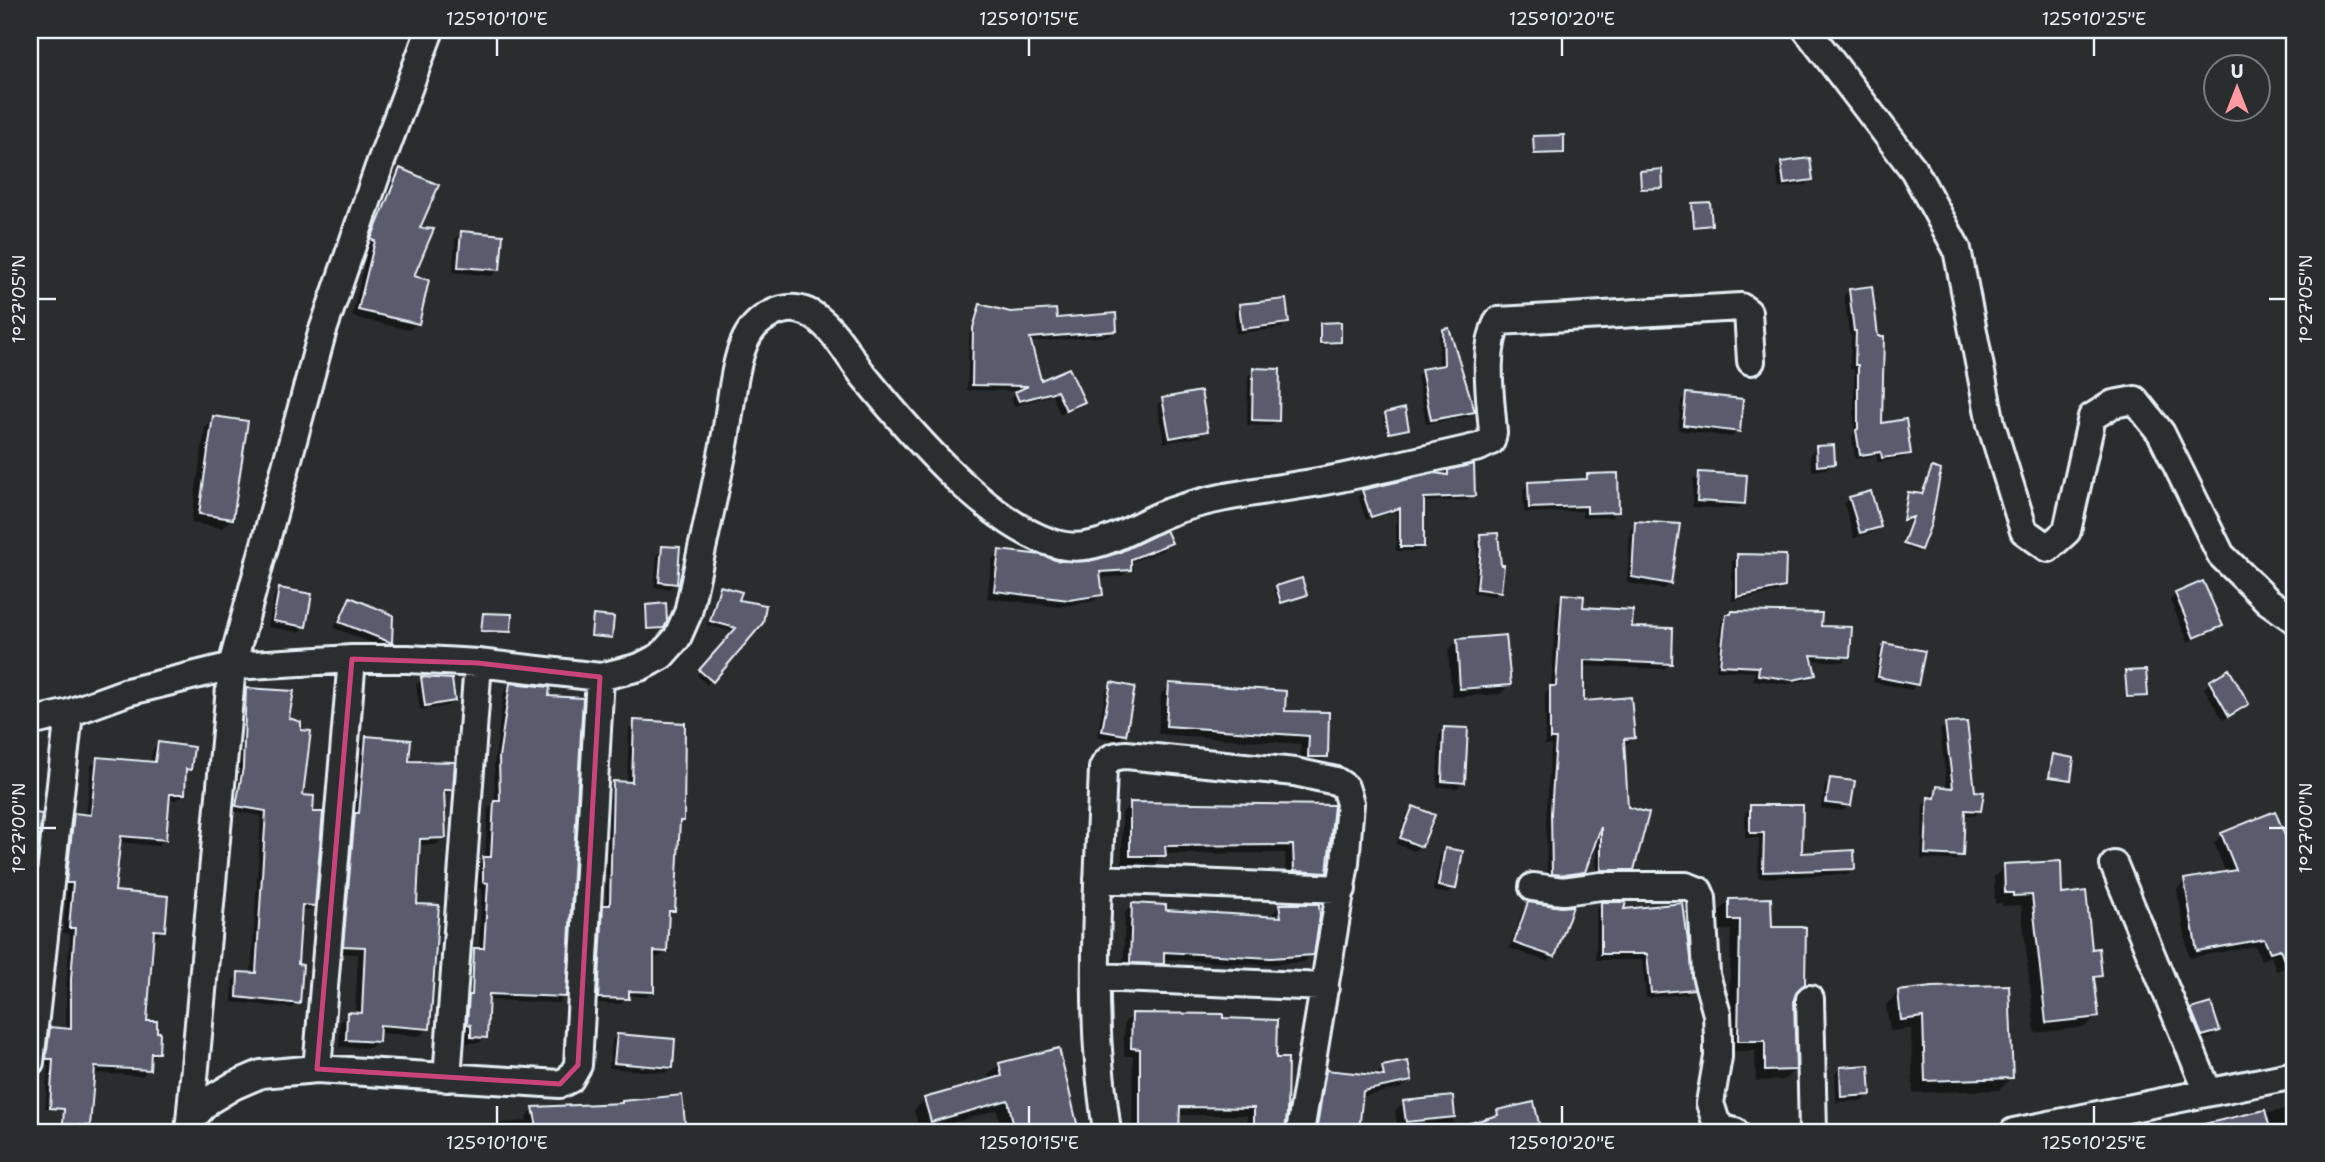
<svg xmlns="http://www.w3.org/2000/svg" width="2325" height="1162" viewBox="0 0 2325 1162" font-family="'Shantell Sans',sans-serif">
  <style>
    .shadow { fill: #0007; fill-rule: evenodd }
    .building { fill: #5a5c6d; stroke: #e8f1f8; stroke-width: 2 }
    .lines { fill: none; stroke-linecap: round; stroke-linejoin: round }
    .minor-casing { stroke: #e8f1f8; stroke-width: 32 }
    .minor { stroke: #2a2d2e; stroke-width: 26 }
    .marked { fill: none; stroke: #ca437a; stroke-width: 5; stroke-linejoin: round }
    .ticks { fill: none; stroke: #e8f1f8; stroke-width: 2.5 }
    .neatline { fill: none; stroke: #e8f1f8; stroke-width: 2.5 }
    .ticks-label { font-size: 18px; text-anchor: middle; fill: #e8f1f8 }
  </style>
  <rect width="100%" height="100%" fill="#2a2d2e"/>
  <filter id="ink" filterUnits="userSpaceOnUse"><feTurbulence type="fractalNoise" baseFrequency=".0143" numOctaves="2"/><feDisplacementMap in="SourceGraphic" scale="14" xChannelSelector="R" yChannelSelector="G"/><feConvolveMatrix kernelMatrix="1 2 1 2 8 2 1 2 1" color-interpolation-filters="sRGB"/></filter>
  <g filter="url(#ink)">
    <path class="shadow" d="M1534,138l29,14 -3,3 -28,1v-16z
      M1782,163l29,16 -6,6 -26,3 -3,-19z
      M401,170l16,59 -6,48 6,46 -8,7 -57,-13 16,-69 -3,-1 28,-70z
      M1641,172l21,15 -3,2 -20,2 -1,-16z
      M1693,205l17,20 -2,2 -16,1 -1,-21z
      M461,233l37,37 -6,6 -39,-4 2,-33z
      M1849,290l31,135 29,28 -5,5 -27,4v-6l-22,3 -3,-23 2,-2v-65h-4l1,-34h-2l-5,-40z
      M981,306l29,8 106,16 -6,6 -81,6 11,41 43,18 -6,6 -17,7 -8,-19 -38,11 -3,-8 8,-7 -52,-1 2,-55 7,-24z
      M1240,306l47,16 -6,6 -45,6 -2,-22z
      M1320,324l19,18 -2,2 -19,1v-18z
      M1444,330l29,82 -5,5 -42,7 -9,-48 5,-5 17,-3v-32z
      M1254,370l23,50 -6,6 -24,-1 1,-49z
      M1687,395l51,36 -6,6 -54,-7 3,-30z
      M1163,399l43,32 -6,6 -36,6 -7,-38z
      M1385,414l22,14 -20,6 -4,-17z
      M214,418l18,100 -10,10 -31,-5 14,-96z
      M1816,448l17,15 -6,6 -15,2 -2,-17z
      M1932,469l-12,81 -3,2 -15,-6 11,-28 -11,3 4,-25 2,-2 13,2z
      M1449,472l24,24 -5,4 -46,2v45l-4,4h-22v-39l-30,8 -8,-24 5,-5 81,-14z
      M1699,474l45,29 -6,6 -46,-2 1,-27z
      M1587,476l30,35 -5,6 -30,1v-7l-58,2 -1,-24 6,-6 53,-2z
      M1850,498l29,28 -6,6 -19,6 -10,-34z
      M1636,523l34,61 -6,5 -37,-6 3,-54z
      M1481,536l18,55 -5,5 -21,-3 4,-38 -1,-14z
      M1170,543l-7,7 -34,13 1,6 -8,7 -23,2 3,16 -8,7 -34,6 -73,-9 5,-39 7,-7 76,12z
      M663,548l12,35 -6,6 -15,-2 3,-33z
      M1737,556l46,31 -5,5 -46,9v-40z
      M721,587l41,35 -55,63 -10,-10 37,-43 -27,-7 10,-33z
      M1277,588l28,7 -26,9 -5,-14z
      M280,590l25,37 -6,5 -31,-5 6,-31z
      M2176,594l45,31 -6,6 -27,11 -18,-42z
      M1563,596l18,13 50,20 39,34 -6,6 -82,-3v37l51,35 -6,6h-4l9,125 -6,6h-30v-37l-12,33 -7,6 -30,2 -1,-59 5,-75h-6v-52l6,-6 6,-85z
      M350,599l42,17 -2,26 -6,6 -50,-20 10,-23z
      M647,606l16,21 -3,3 -14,1 -2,-22z
      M483,614l26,18 -2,2 -27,-1 1,-16z
      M1727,616l93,12 29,28 -6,6 -33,-2 4,14 -6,6 -21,4 -34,-4 2,-8 -39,-2 5,-48z
      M594,617l17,20 -3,2 -18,-1 2,-19z
      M1457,641l52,44 -9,9 -48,3 -4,-47z
      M1885,645l32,39 -6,6 -38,-8 6,-32z
      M2126,673l20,23 -3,2 -18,1 -1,-24z
      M422,679l31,21 -6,6 -27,4 -4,-25z
      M2210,682l37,22 -24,16 -19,-32z
      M511,684l53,312 -6,7 -71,-3 -2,37 -6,6h-14l1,-13h-4l1,-27 4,-3 1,-44 6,-7h5l3,-61h-5l1,-23 7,-6 3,-50 7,-7 -1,-37 10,-74z
      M1112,684l13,50 -6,6 -22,-3 9,-47z
      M1170,685l113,28h44l-1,44 -9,8h-17l1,-21 -143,-10 3,-40z
      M247,690l40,29 14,78 12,108 -5,6 -8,-1 -4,56 2,37 -6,5 -60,-6 1,-22 6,-6h12l10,-158 -29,-5 6,-36 3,-79z
      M635,722l47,99 -4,4 -4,86 -7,6 -1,34 -6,6h-7l-1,34 -6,6 -19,-1 -6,8 -28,-1 5,-91 8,-5 2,-118 6,-6 13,1 2,-56z
      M1946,724l34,87 -6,5 -11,-1 -2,40 -5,5 -35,-1 2,-54 8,-6 1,-5 5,-6 10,1 -7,-59z
      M1445,729l18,53 -6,6 -20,-1 2,-52z
      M366,737l85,52 -8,8 1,40 -8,8h-18l-3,60 13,124 -8,7 -42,-3v8l-8,7 -31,-1 1,-25 8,-8h7l3,-60 -21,-1 11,-130 4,-5 7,-73z
      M158,744l31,25 -5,5v20l-7,6h-9l-3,39 -7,7 -40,-4 -5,50 50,38 -6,6h-5l-7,86 12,31 -8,6 -1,10 -6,7 -49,-3 -9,38 -39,-3 3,-43 -7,-1 3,-29 6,-6 16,1v-44l4,-52 -7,-1 4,-44h-7l8,-68 6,-6 12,1 5,-50 6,-7 53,5 2,-14z
      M2054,757l15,22 -3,3 -16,-3z
      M1831,780l18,25 -6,6 -22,-3 4,-22z
      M30,803l3,1 -1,11 5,31 -6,6z
      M1130,804h148l48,68 -9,8 -31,-1 -1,-26 -121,1 -9,9 -33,1v-51z
      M1751,807l49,48 54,13 -6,6 -90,4 1,-40h-14v-25z
      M1413,808l7,38 -6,5 -18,-7 11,-30z
      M2274,814l21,55v95l-19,7 -5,-15 -10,4 -6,-14 -66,12 -12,-69 8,-8 41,-7 -12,-31 8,-8z
      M1446,850l8,38 -6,6 -15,-3 7,-36z
      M2005,866l55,30 30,54 10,26 -7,7 4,33 -12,11 -50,6 -14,-128 -19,1v-3l-7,1 -1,-27z
      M1730,901l40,28 24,64v77l-10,10 -28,1 -1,-30h-27l3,-121h-11l-1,-19z
      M1529,904l25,52 -6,6 -39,-14 14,-38z
      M1602,904l90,84 -6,6 -40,4 -4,-38h-46v-50z
      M1133,905l31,7 109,7v-6l7,-8 32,49 -8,8 -42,3 -100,-6v4l-7,8 -32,-1 2,-57zM1278,911h4l1,15h-4z
      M1899,992l112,86 -12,12 -86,3 -2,-64 -21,2 -4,-26z
      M2210,1005l8,26 -6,6 -16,4 -10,-25 6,-6z
      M1133,1015l89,5 52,40 9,72h-36v-17h-69v17h-46l1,-76h-9v-33z
      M617,1035l54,33 -6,5 -56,-5 3,-27z
      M1057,1051l20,81h-75l-5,-22 -77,22 -6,-22 11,-11 65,-18 -2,-6 12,-11z
      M1383,1068l27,12 -8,8 -41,9 -3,35h-48l9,-52 8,-8 47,5z
      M1840,1068l29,27 -6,6 -27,1 -1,-28z
      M680,1097l4,35h-191l8,-9 26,-2 -1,-4 8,-8 86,-4z
      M1451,1098l3,31 36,-10 8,-7 35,-8 6,28h-141l-3,-21 9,-9z
      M2295,1108v24h-109l38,-5 5,-7z"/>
    <path class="building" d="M1564,135v18l-30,1 -1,-18z
      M1810,158l3,22 -29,4 -3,-22z
      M400,168l39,17 -19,43 14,1 -20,47 15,4 -10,44 -61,-14 17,-69 -4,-2z
      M1662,169l1,19 -22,1 -1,-18z
      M1710,202l2,23 -18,2 -2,-24z
      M461,231l42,4 -3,35 -42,-3z
      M1872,286l6,50h6l-2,87 24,-4 5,35 -29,4 -1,-6 -21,3 -4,-25 2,-1v-64h-3l1,-34h-2l-5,-42z
      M1286,299l3,24 -47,6 -3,-25z
      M980,304l30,8 46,-3 1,9 59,-5 1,18 -87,7 11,42 28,-12 16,34 -19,8 -9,-19 -38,10 -4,-9 13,-6 -56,-1 1,-57z
      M1341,322v20l-21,1v-20z
      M1449,328l26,84 -44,8 -10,-51 23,-4 -1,-36z
      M1253,368l27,1 -1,52 -27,-1z
      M1201,391l7,40 -38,7 -8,-40z
      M1686,393l57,6 -3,33 -57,-7z
      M1405,408l4,21 -20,4 -4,-20z
      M213,416l35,5 -15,98 -34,-5z
      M1834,445l1,19 -18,2 -1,-20z
      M1474,464l1,32 -51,2v49h-24v-39l-29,9 -9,-27 73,-17 13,2v-5z
      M1932,467l9,3 -10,54 -10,26 -18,-6 10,-27 -10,3 5,-28 14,2z
      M1699,472l48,3 -2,29 -48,-3z
      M1618,473l1,39 -32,1v-7l-58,2 -1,-26 59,-3v-5z
      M1871,491l10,36 -21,6 -11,-36z
      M1635,521l45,3 -9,60 -39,-7z
      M1166,530l6,13 -41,16v11l-31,2 3,23 -34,5 -75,-9 5,-41 43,5 16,6h31l29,-8z
      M1498,533l3,32h3l-3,27 -24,-3 4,-41 -1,-14z
      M662,546l18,1 -3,37 -18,-2z
      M1737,554l49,1 -1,32 -48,10z
      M1302,578l5,17 -26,8 -5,-17z
      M2203,581l20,45 -29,12 -19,-45z
      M720,586l22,6 -3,8 27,5 -3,18 -50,59 -14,-12 37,-42 -26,-7z
      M279,588l33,6 -6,33 -33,-6z
      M1562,594l22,2 -1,11 50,3 -1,17 41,1 -1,36 -88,-4v41l47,-4 4,41 -11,1 4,68 21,6 -15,57h-33v-43l-16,45 -22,3 -11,-1 -1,-61 5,-74h-6v-53h6z
      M350,597l43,18 -1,28 -53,-21z
      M666,603l1,19 -3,6 -17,1 -1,-24z
      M1732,611l90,2 -1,13 31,1 -2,30 -39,-2 5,20 -23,5 -35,-5 1,-8 -39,-2 6,-51h5z
      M483,613l29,1 -1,18 -30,-1z
      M593,615l21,2 -2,21 -21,-2z
      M1506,635l5,50 -51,4 -3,-50z
      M1884,643l41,8 -7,34 -40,-8z
      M2229,669l20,35 -20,12 -20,-35z
      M2146,670l2,26 -21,1 -2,-26z
      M421,677l31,2 3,22 -30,5z
      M1111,682l24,5 -9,48 -24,-4z
      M510,683l40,4 -1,9 34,2 -17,299 -77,-3 -2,44 -16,-1v-12l-4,-1 2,-29h3l2,-47h10l4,-65 -5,-1v-25h8l3,-56h6l-1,-44z
      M1169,683l117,8 -1,20 44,1 -1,45h-20l1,-21 -143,-10z
      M246,688l48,3 -5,27 12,4v8l10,1 -8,64 11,1 -1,16h10l-8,94 -13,-1 -4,59 5,1 -3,39 -63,-7 1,-25 18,1 10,-162 -30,-5 7,-38z
      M634,720l51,3 -1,98h-4l-5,90h-6l-2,41 -13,-1v41l-25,-1v8l-31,-1 5,-93h7l3,-124 19,1z
      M1967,722l8,69 9,1 -3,19 -16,-1 -2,46 -38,-2 3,-57 7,1 2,-12 16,2 -8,-65z
      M1444,727l24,1 -3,55 -23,-2z
      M366,736l45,4 -2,21 46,1 -2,28h-9l2,48 -26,1 -3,65 22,1 -9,124 -50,-4 -1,17 -33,-2 1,-28 15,1 3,-66 -22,-1 12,-133h4z
      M158,742l36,5 -3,23 -5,-1 -1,25h-15l-4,46 -45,-4 -6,55 53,5 -3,35 -11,-1 -7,91h10v11h3l-1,21h-8l-1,17 -55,-3 -5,59 -27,-2 1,-15 -14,-1 3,-49h-7l4,-32 21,2v-50l4,-51h-6l4,-45h-7l8,-70 17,2 6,-58 58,5z
      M2053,754l21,4 -3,22 -22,-3z
      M1830,778l25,3 -4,25 -25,-3z
      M1130,802l204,3 -7,68 -33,-2 -1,-26 -128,1 1,10h-36z
      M1750,805h53l-1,48 52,-3 1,19 -92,3 1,-39h-14z
      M1413,806l22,9 -13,32 -22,-9z
      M2275,811l20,49v125l-2,1 -13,-37 -10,3 -6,-13 -67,12 -13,-72 52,-9 -15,-37z
      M30,812l12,2 -4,33 -8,-1z
      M1445,848l18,3 -7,38 -18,-3z
      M2061,861l1,33 24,-3 6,58 7,-1 3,28 -8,1 5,40 -53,6 -14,-128 -19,1v-3h-8l-1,-29z
      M1771,898l1,29h34l-1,57 -8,7 -3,8 2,71 -31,1v-30h-27l2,-121h-11v-21z
      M1528,902l33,5 12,-1 -18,51 -41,-14z
      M1601,902h25l-2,7 59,-6 11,86 -43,4 -4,-39h-46z
      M1132,903l34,2v5l115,7 -2,-13h40l1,12 -6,39 -43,3 -107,-6v12l-34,-1z
      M2009,985l4,93 -88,3 -2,-64 -22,3 -3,-29 34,-4z
      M2211,1003l9,28 -18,5 -11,-27z
      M1132,1013l91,1v4l54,2 -1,38h12l-1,54 -2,20h-31v-24l-74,-1 -1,25h-39v-83l-9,-1z
      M617,1034l58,5 -2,29 -59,-5z
      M1059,1048l20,84h-64l-7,-32 -77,22 -7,-24 78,-22 -3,-13z
      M1408,1061l4,20 -49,10 -4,41h-43l10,-62 58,6 -2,-10z
      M1869,1065l2,30 -30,2 -1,-30z
      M682,1095l4,37h-148l-5,-25 89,-4v-2z
      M1453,1096l2,21 -49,5 -3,-21z
      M1534,1102l7,30h-83l-1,-5 41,-12 -1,-5z
      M2265,1110l6,22h-70l-1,-7z"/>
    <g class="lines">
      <defs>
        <path id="minor" d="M1807,30l107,140 43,79 34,175 33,107 24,17 19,-17 25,-114 21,-13 22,-4 26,33 60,122 47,46 27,19
          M30,722l39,-9 58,-21 105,-26 120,-7h56l70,4 122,14 40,-10 21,-11 16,-18 11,-25c12,-56 25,-112 36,-168 6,-29 9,-81 22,-106 10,-21 38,-37 61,-27 25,11 41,44 57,64 44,54 127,153 196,169 38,9 73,-19 107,-32 57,-21 115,-23 173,-35 46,-10 93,-20 139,-31l12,-6 2,-8c-2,-34 -11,-80 5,-112l243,-14 7,5 3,49
          M2114,865l94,227
          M1098,879l244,10
          M1533,887l30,4 38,-5h85l13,5 3,7 4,77 11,39 1,25v18l-8,46 6,19 8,7 11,3
          M1097,977l228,10
          M1810,999l3,133
          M30,1062l39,-349
          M317,1069l35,-410
          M447,1078l31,-415
          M190,1121l18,-20 25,-15 28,-12 56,-5 243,15 10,-5 8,-14 22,-388
          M189,1132l43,-466 90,-333 57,-166 51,-137
          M1107,1132c-4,-33 -9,-67 -10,-101 -4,-88 3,-176 6,-263 5,-11 11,-12 23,-13l169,17 41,9 9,6 5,16 -5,60 -45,269
          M2014,1132l281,-57"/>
      </defs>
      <use href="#minor" class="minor-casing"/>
      <use href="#minor" class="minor"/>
    </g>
  </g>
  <path class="marked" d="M352,659l126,4 122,14 -22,388 -18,19 -243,-15z"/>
  <path class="ticks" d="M497,38v18M1029,38v18M1562,38v18M2094,38v18M38,299h18M2269,299h17M38,828h18M2269,828h17M497,1106v18M1029,1106v18M1562,1106v18M2094,1106v18"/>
  <rect width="2325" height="1162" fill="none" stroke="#2a2d2e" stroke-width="77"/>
  <g transform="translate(2237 88)"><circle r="33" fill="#2a2d2e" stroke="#767b7f" stroke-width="2"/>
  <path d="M0-5L12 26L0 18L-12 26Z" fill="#ff9aa2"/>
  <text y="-10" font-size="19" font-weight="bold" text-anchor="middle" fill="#e8f1f8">U</text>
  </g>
  <rect x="38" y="38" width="2248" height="1086" class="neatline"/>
  <g class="ticks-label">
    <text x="497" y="25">125°10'10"E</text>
    <text x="1029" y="25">125°10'15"E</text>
    <text x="1562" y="25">125°10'20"E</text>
    <text x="2094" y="25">125°10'25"E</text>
    <text transform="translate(19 299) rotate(-90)" y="6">1°27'05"N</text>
    <text transform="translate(2306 299) rotate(-90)" y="6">1°27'05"N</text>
    <text transform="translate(19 828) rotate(-90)" y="6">1°27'00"N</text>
    <text transform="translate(2306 828) rotate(-90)" y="6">1°27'00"N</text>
    <text x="497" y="1149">125°10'10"E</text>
    <text x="1029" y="1149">125°10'15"E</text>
    <text x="1562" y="1149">125°10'20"E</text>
    <text x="2094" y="1149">125°10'25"E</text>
  </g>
</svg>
